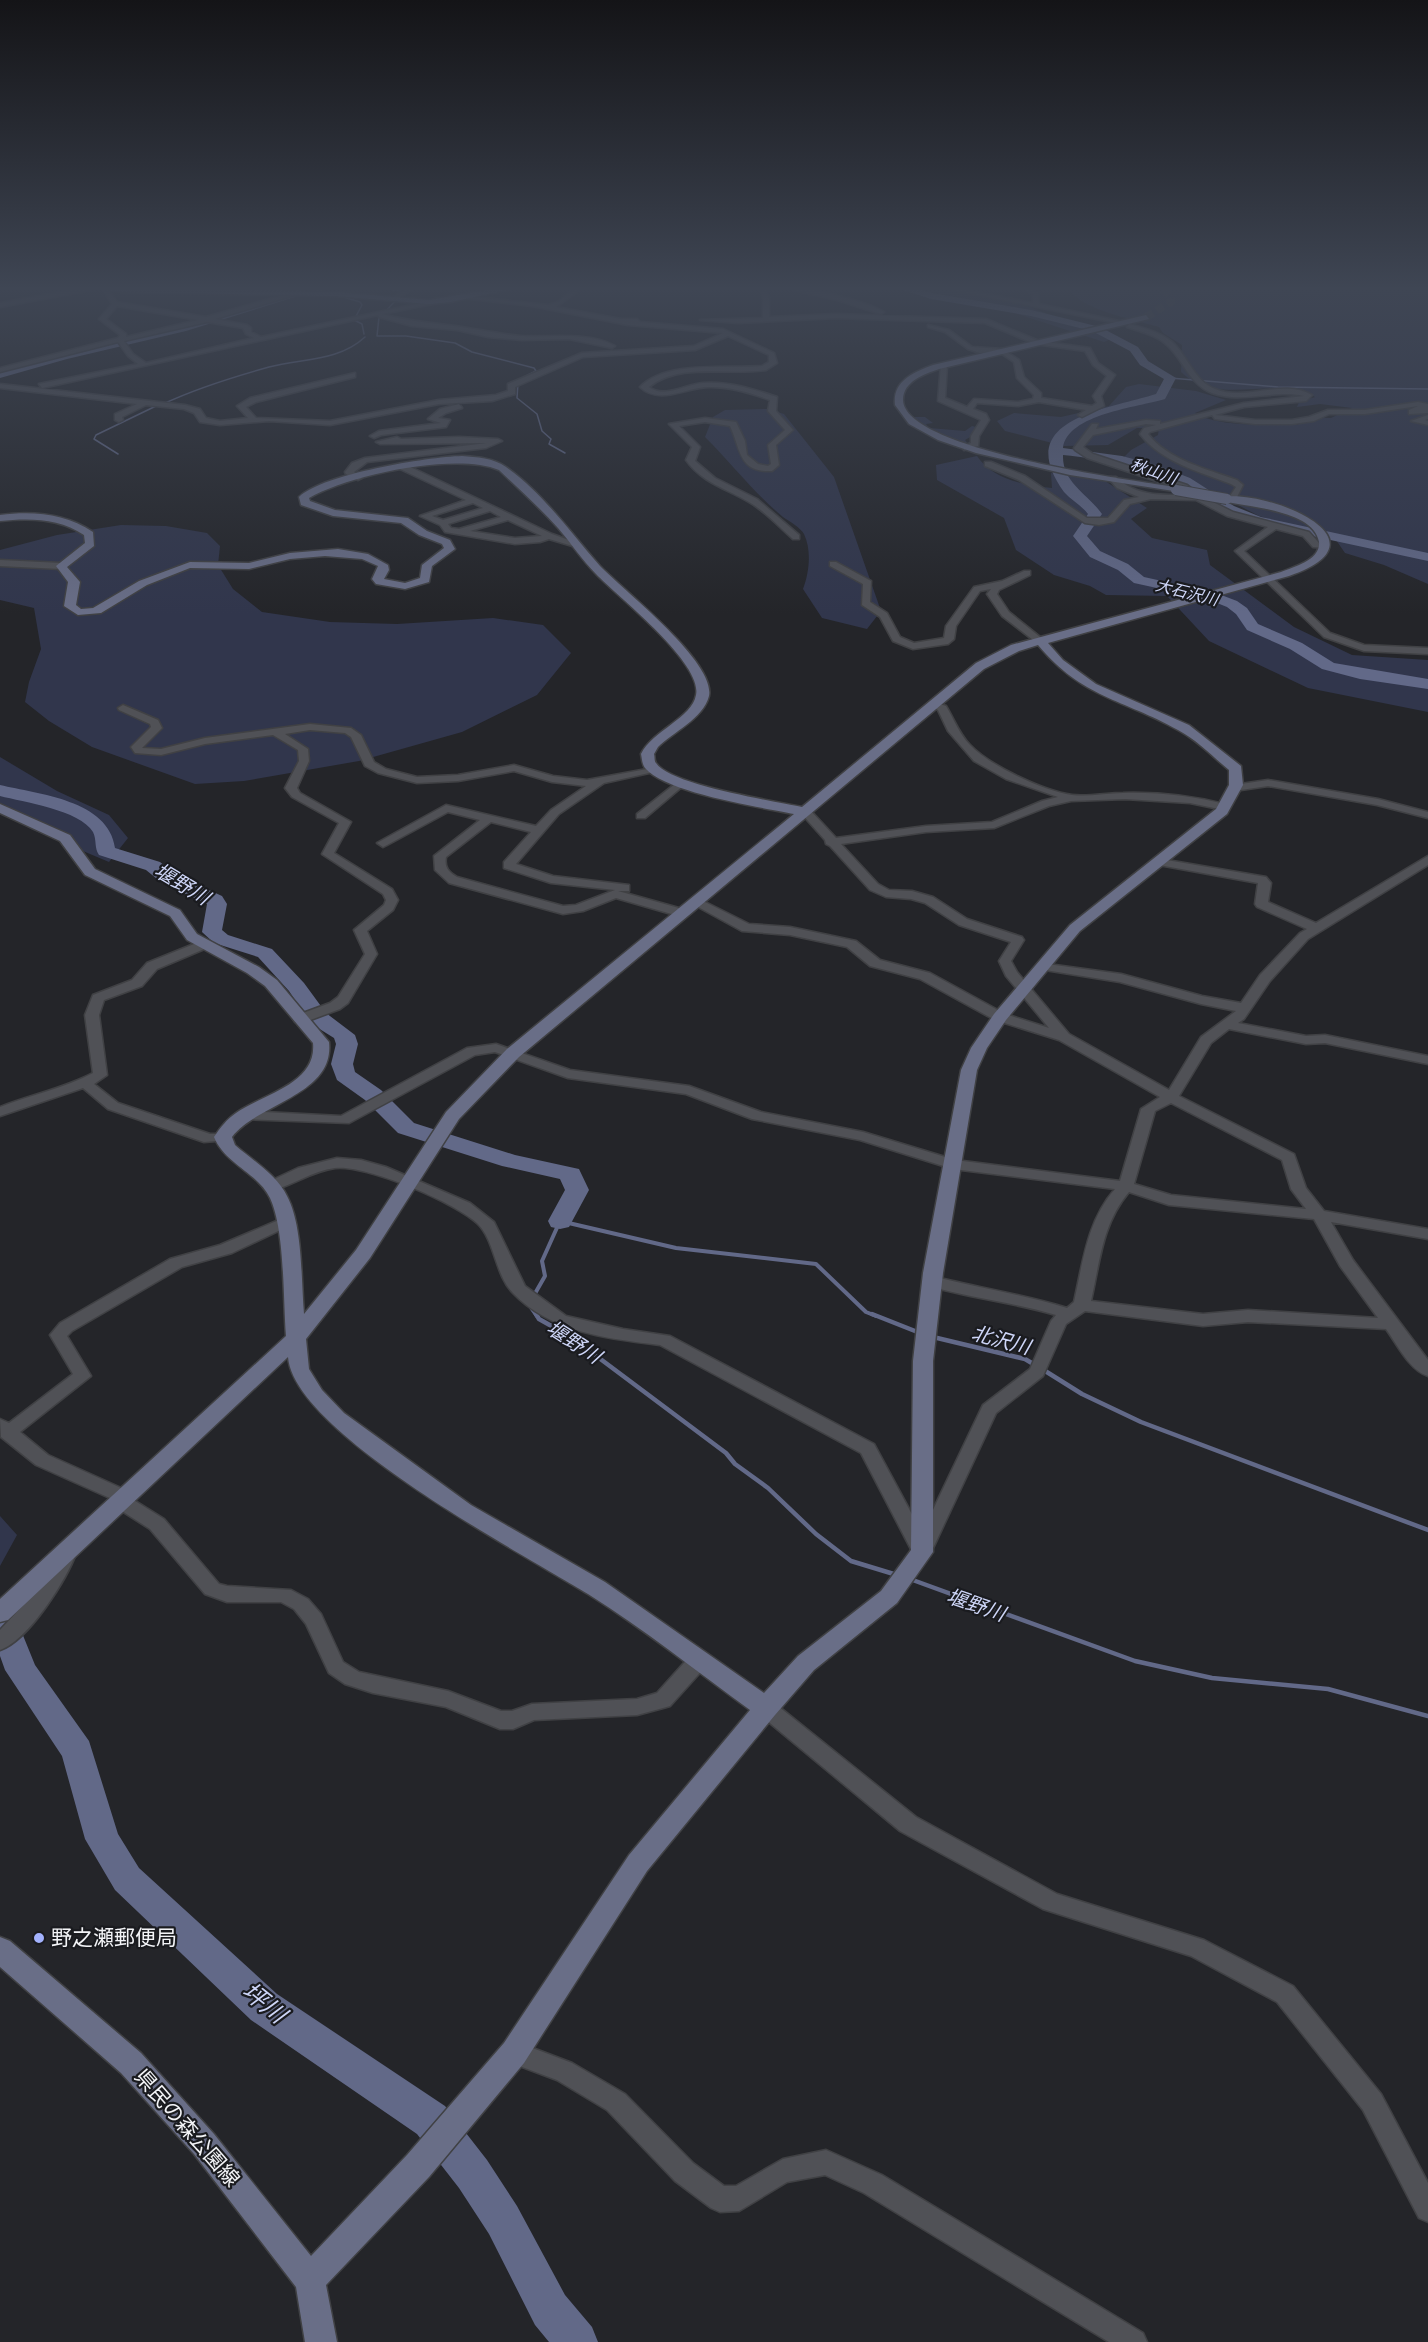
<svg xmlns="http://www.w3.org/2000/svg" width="1428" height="2342" viewBox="0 0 1428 2342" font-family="Inter,'Noto Sans JP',sans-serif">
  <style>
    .green { fill: #31364c }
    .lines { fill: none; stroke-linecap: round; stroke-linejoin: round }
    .stream-far2 { stroke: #626988; stroke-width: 1.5 }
    .stream-far1 { stroke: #626988; stroke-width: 4 }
    .stream { stroke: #626988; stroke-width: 4.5 }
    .river { fill: #626988; fill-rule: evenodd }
    .secondary-tunnel { stroke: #434448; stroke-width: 8; stroke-dasharray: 8 4.5; stroke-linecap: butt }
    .street-casing { stroke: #404144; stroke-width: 3 }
    .secondary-casing { stroke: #404144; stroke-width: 3 }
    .street { fill: #505156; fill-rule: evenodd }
    .secondary { fill: #696e87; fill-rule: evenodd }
    .secondary-bridge-casing { stroke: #404144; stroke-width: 12; stroke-linecap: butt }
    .secondary-bridge { stroke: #696e87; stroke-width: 10 }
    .poi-dot { fill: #a3b2fd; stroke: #1a1b1f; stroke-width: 2 }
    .labels { text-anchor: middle; stroke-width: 4.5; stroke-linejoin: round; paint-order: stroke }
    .far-water-label { font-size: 16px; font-style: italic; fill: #ced6f8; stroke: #1a1b1f }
    .water-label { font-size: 20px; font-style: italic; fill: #ced6f8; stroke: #1a1b1f }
    .near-poi-label { font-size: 21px; fill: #f3f4f7; stroke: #1a1b1f; text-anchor: start }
    .near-street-label { font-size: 21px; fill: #f3f4f7; stroke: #1a1b1f }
    .near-water-label { font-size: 24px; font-style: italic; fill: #ced6f8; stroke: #1a1b1f }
  </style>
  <rect width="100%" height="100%" fill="#242529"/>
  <path class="green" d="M903,286h51l67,18 92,34 -9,4 -123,-40z
    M1069,286h359v298l-44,-19 -39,-12 -9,-13 -77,-24 -59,-31 -43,-9 -38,-14 12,-12 27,-15 1,-7h-22l-29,17 -44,1 -59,-15 -8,-10 17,-8 47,4 48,-11 17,-19 13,-3 57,7 30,9 -31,13c25,15 74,11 103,12l2,-8 31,1 21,-10 -32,-4 -23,3 2,-5 16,-5c-29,-20 -86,3 -119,-14 -5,-2 -10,-7 -15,-11l1,-27 -19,-12 -4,-6c-22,-7 -85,-18 -90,-41z
    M767,409l17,5 50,63 47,134 -14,18 -45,-11 -19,-29c6,-16 9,-38 1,-55 -3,-6 -15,-13 -21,-17 -29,-24 -51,-53 -78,-80l8,-20 12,-7z
    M908,417h17l8,6 -7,1 3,4 36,3 7,-5 4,1 -4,9 -7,4 3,4 -7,1z
    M977,456c16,24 48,29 75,32l-1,-15 54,8 42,27 -16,11 21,19 55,12 3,15 84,62 58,28 76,5v52l-120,-24 -99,-47 -42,-45 -61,-1 -16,-9 -36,-11 -38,-25 -12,-32 -67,-38 -1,-15z
    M121,525l45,1 41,7 13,13 -2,19 15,24 29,23 68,10 67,2 96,-6 50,7 28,28 -34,42 -75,37 -103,29 -115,20 -49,3 -103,-37 -43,-26 -24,-19 4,-20 12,-33 -7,-41 -34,-8v-50l57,-15z
    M0,757l57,34 52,24 19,23 -19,24 -76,-32 -33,-17z
    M0,1516l17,19 -17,31z"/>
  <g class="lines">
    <path class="stream-far2" d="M362,286l40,5
      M337,295l23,7 2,3 -8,15 8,4 2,10
      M399,298l9,-6
      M386,311l10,-11
      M379,317l-2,19h29l49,7 17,9 62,16 2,3 -12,6
      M1170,378l108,9 150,2
      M518,383l-1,15 20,16 5,17 9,8 -2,5 16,9
      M163,404c34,-16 70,-27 106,-37 33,-9 69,-5 96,-30
      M118,454l-24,-15 2,-4 60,-29"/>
    <path class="stream-far1" d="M533,1297l12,-21 -3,-15 18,-40 116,27 140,16 50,48 10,4
      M530,1306l7,10"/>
    <path class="stream" d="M536,1314l3,5 32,18 155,116 9,11 33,24 48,46 35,27 46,14
      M872,1314l48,19
      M933,1337l92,22 10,6
      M1042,1369l40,25 59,28 287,108
      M910,1579l225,82 77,17 116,11 100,27"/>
    <path class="river" d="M315,286h15l-144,45 -119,28 -67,19v-7l60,-17 119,-28z
      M891,286h15l26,7 99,17 69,17 38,20 10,14 28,17 -11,21c-26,8 -98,15 -102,49l59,8 37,10 31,12 44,28 27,11 167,36v8l-176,-38c-26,-9 -45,-26 -69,-38 -37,-19 -79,-26 -120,-30 -1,28 25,39 39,59l-15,22 13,15 28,13 16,13 72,16 21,8 10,7 11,16 44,19 32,20 94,16v10l-68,-10 -38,-10 -32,-20 -43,-19 -11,-16 -9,-7 -20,-8 -73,-16 -16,-13 -28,-13 -17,-21 15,-22c-7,-9 -17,-14 -24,-22 -54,-74 46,-83 92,-98l8,-15 -24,-14 -10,-14 -38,-20 -61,-15 -100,-17z
      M0,785c38,9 109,15 115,63l45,14 16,13 46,21 5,8 -5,26 6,5 44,14 32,34 22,30 29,22 3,9 -5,20 2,8 26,18 33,33 101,32 64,14 10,21 -20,37 -9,2 -9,-2 -3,-6 17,-31 -5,-11 -58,-13 -104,-33 -33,-33 -28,-20 -6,-16 5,-20 -2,-6 -24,-15 -21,-32 -31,-34 -44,-14 -12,-11 5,-28 -45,-21 -16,-13 -47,-15c-5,-7 -2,-15 -6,-23 -13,-22 -70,-30 -93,-36z
      M0,1614l11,3 9,11 15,37 54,76 29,93 21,34 138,126 168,112 42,54 30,46 48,89 27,32 6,15h-49l-14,-17 -46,-91 -30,-46 -42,-54 -166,-114 -136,-130 -30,-51 -23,-83 -57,-86 -5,-14z"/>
    <path class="secondary-tunnel" d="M1146,317l25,-15v-6l-12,-10"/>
    <defs>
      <path id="street" d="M93,286h12l12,16 89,15 88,-25 3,-6h7l-6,8 -83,25 32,6 4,3v4l10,5 179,-38 2,3 -60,12c25,7 48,9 73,12 22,3 43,8 65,10 29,2 68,-5 95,10l-3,2 -43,-9 -47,1 -34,-3 -31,-7 -45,-4 -33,-9 -1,-2 -336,73 -3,-4 99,-20 -10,-8 -10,-14 -118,30v-4l118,-30 2,-3 -21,-16 13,-15 -10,-16 -102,19v-4zM117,306l81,14 -72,17v-3l-20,-15zM207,322l36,6 3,6 8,4 -108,25 -13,-9 -9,-13z
        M326,286h9l-25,9 -3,-2z
        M410,286h7l-21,14h-4v-2z
        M578,286h7l-29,21 65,12h16l3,3 83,7 51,24 3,10 -11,7c-37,6 -86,-8 -117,17 15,12 37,-3 54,-4 25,-2 50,6 74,14l-1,14 17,19 -17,15 3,20 -7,6c-34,2 -31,-22 -42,-45l-25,-4 -26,4 21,21 -5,14 20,17 42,21 42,36v4h-6c-14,-12 -28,-28 -44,-37 -22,-13 -48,-20 -63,-42l6,-13 -23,-23 36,-6 31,4 9,19 2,14 11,9 10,2 3,-2 -3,-19 17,-15 -17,-19 2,-11c-19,-7 -39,-13 -59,-13 -23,-1 -51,19 -71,0 27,-27 86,-18 122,-21l7,-4v-7l-41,-19 -33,14 -112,7 -68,30v7l-23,7 -53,3 -109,21 -61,-4 -49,4 -20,-3 -6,-9 -10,-4 -38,-4 -24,12 1,3 -4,2 -4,-2v-6l22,-10 -137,-16v-4l185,21 15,4 6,9 14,3 28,-3 -11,-12 13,-8 105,-25v4l-99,25 -10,5 10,11 74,3 109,-21 57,-5 12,-4v-7l74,-31 112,-7 29,-13 -95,-8 -96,-19 -70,-8 3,-2 83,9 10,-3z
        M759,286h6l4,12v19l67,-3 150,5 53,22 51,7 8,15 17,12 -14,21 3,10 -22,11 -4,-2 8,-5 -47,-8 -21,4 -41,-3 -4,6 13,5 3,6 -10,16 -1,10 -14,4v-4l7,-3v-7l10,-16 -43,-19 3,-37 6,1 -2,33 22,9 7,-8 44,3 15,-3 1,-4 -17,-17 -3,-16 -15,-10 -19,1 -12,-4 -23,-17 -17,-5v-2l21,5 23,17 30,2 17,11 5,17 17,16v5l51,8 5,-3 -4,-7 14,-20 -14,-11 -8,-14 -50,-7 -50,-21 -149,-5 -98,5 -38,-3 63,-2v-20z
        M777,286c24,-1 87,14 107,26l-3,2 -44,-14z
        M933,286h11l89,17v-9l-14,-8h7l12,6 1,12 80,17 -3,2z
        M1129,324c15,4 31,8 43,18 16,14 22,39 43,47 31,13 68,-11 97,6l-6,6 -62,6 -29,8 40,5h37l17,-3 19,-7h37l53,-8 10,2v9l-19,1v-4l9,-4 -53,8h-36l-15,7 -22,3h-37l-40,-5 -3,-4 -62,17 -2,2c20,26 59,35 89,46l6,5 -7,14 -4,3 -4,-3 8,-12 -5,-3c-31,-12 -70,-22 -91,-50l4,-6 12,-3 -10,-1 -53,11 -10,12 10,7 94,31 14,11 32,16 76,20 10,11 8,1v4l-14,-1 -10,-11 -27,-7 -32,22 86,82 34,12 64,3v6l-64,-3 -40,-14 -89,-86 33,-24 -41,-11 -31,-16 -45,-1 -21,5 -16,18 -15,3 -14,-2 -66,-43 -34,-14v-4h6l34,14 62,42h21l16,-18 15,-3 -22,-9 -8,-9 1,-2h6c20,20 47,18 73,18l-8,-6 -94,-31 -12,-8 -1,-2 18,-24h6l-2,5 50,-9 14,1v3l84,-21 60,-7c-31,-7 -62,8 -92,-3 -22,-8 -28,-32 -44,-47 -11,-11 -27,-14 -41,-19z
        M459,404l3,4 -16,5 -8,5 12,2 -4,7 -65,8 -7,3 -4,-2 9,-5 62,-8 -13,-4 12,-10z
        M1428,415v4l-3,1 3,1v4l-17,-4z
        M397,437l4,2 58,-2 39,2 4,2 -16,7 -119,14 -13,10 8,6 -4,2 -12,-6 -1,-2 7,-9 13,-5 122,-15 -107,1 -4,-2z
        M400,465h6l146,69 28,10 -4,3 -27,-8 -9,3 -25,2 -70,-12 -5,-7 -20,-9 46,-16 -66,-31zM473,503l10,5 -40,12 -11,-4zM490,511l11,6 -42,12 -8,-1 -3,-4zM508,520l34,16 -27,2 -45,-7z
        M0,560l61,3 5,3 -5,3 -61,-3z
        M830,562h6l35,19 -1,21 17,11 13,24 14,6 30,-5 2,-12 28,-39 28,-6 22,-10h6v4l-31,15 -2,4 12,18 36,29 -8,2 -35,-27 -15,-22 4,-5 -11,2 -24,35 -2,13 -6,5 -35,5 -20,-8 -13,-24 -18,-12 1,-21 -33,-18z
        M934,702l12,4c8,13 13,28 24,39 20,21 74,46 102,50 16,2 35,-2 51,-2 35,-1 71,3 105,12l2,2 -6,3 -34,-7 -65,-4 -54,2 -22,5 -55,22 -68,4 -85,12 37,40 11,6 23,1 21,6 34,22 55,18 2,3 -13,21 6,11 52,62 100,56 32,-53 35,-26 -35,-7 -81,-22 -75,-12 -5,-1 -1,-3 1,-3 81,11 81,22 39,7 19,-28 40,-42 7,-4 -50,-22 -2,-3 3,-21 -99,-18 -6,-4 2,-3 111,19 5,6 -3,19 48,21 112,-67v9l-120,74 -38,42 -26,38 -6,4 68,13 19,-1 103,21v8l-103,-21 -19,1 -77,-15 -18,14 -32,53 115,58 12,34 18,23 104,18v10l-97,-17 22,38 75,100v16c-18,-5 -31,-32 -42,-47l-138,-7 -45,4 -118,-15 -19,13 -23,52 -47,37 -62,133c-4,9 -10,12 -20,9l-53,-102 -201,-108c-51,-6 -110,-13 -147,-52 -18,-18 -18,-52 -35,-69 -21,-21 -113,-60 -143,-56 -23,3 -42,17 -64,23l-8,-5 3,-3 32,-15 39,-10 24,2 25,7 84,36 24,19 31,64 41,30 57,13 47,7 204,108 48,89 61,-128 47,-36 21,-48 5,-6c-43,-13 -87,-17 -130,-30l-2,-4 8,-5c45,12 90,18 135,32l7,-6c9,-40 13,-81 41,-113l-162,-20 -93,-29 -108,-21 -66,-25 -118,-16 -73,-26 -20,3 -126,68 -105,-4 -7,-4 7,-4 97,5 126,-68 29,-4 74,26 119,16 72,26 102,20 92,28 165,21 21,-72 19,-12 -101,-57 -64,-20 -75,-41 -50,-13 -23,-19 -57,-12 -48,-4 -53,-29 6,-4 4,1 50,25 41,3 66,14 24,19 50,13 75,41 44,14 -43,-52 -7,-15 12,-19 -52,-17 -34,-22 -14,-4 -25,-2 -16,-7 -40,-44 -4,-2 -1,-4 -25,-28 6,-3 4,1 26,28 90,-12 66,-4 50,-21 16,-4 -52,-18 -32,-18 -26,-30 -10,-21 -9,-5zM1171,1103l111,57 9,29 15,20 -135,-14 -37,-11 21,-73zM1129,1192l40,13 145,14 26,47 38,52 -130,-8 -45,4 -112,-13c9,-40 11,-77 38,-109z
        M123,705l35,15 4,8 -20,20 19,1 44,-11 105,-14 41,4 10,7 13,27 12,7 31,8 41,-2 56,-10 39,11 34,4 71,-13v4l-54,12 -45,31 -43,50 37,12 76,9v6h-11l68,19 2,3 -6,4 -66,-19 -33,13 -20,3 -114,-31 -14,-13 -1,-14 46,-36 -32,-8 -61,33 -4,2 -6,-4 69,-38 90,21 15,-16 35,-24 -34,-4 -38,-11 -56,10 -41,2 -39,-10 -13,-7 -14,-29 -6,-4 -35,-3 -25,4 23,15 1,12 -12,27 3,5 51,29 -17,31 58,36 6,11 -5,10 -26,21 10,23 -29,49 -8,6 -35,13h-10l-2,-3 2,-3 35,-13 8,-6 27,-43 -11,-24 30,-25 2,-5 -3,-6 -61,-40 17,-31 -47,-26 -7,-9 14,-27 -1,-11 -25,-15 -68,9 -44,11 -26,-2 -4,-6 20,-20 -1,-3 -31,-14 -1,-2zM491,822l40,10 -27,30v6l47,15 64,7 -39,15 -13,1 -106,-29c-8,-5 -13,-9 -11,-20z
        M680,780l6,3 -2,2 -39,33h-8v-4z
        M1268,780l110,19 50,13v6l-51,-13 -109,-19 -34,5 -6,-3 6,-3z
        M204,940l5,1v6l-52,22 -15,17 -38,14 -5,15 8,60 -13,9 24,19 92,31h18l2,3 -2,3 -24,2 -96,-33 -25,-21 -83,28v-9c30,-12 65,-19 93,-34l-8,-58 8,-20 39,-15 15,-17z
        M286,1217l8,5 -3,3 -59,28 -50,14 -110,64 -5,5 24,40 -71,56 28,23 82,37 2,7 32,20 55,65 8,2 64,4 17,9 13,15 22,48 16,10 89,19 53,20h11l20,-7 105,-5 20,-6 35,-39 7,-2 7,2 3,6 -3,6 -36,40 -7,2 -26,7 -103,5 -21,9h-13l-54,-22 -73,-14 -28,-9 -16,-11 -23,-49 -12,-15 -13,-7h-54l-22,-8 -55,-65 -36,-23 -2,-7 -76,-34 -35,-28 -1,-18 9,4 64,-49 -23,-39 10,-12 110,-64 50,-14z
        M68,1544l7,2 2,5c-10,28 -48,89 -77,99v-20l42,-45 19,-39z
        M766,1700l7,2 143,115 141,77 147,46 89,46 88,108 47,89v39l-9,-4 -56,-108 -86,-108 -86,-46 -148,-47 -143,-78 -141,-117 -3,-6 3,-6z
        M514,2041l58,22 53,31 68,69 31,23h12l47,-27 43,-9 56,25 261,158 4,9h-38l-245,-149 -39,-18 -38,7 -48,29 -19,1 -9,-4 -36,-27 -68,-71 -50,-30 -51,-19 -4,-8 4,-8z"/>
      <path id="secondary" d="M80,286l256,6 93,8 82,-14h14l-74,16 -22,2 -93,-8 -214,-4z
        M1146,315l3,4 -210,50c-14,5 -36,12 -36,31 1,50 231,81 273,87l4,1v4l-110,-17 -94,-22 -38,-13 -29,-16 -14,-19c-3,-24 19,-33 38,-40z
        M462,456c14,1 32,2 44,11 37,26 64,65 94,99 23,24 116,96 109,130 -6,23 -36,36 -51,51l-4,7c1,3 0,7 2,9 14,22 118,38 146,44l174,-144 35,-18 270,-73c13,-5 40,-12 38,-30 -5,-32 -72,-35 -96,-41v-4c45,-7 171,43 66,79l-241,67 15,17 33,24 93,41 52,41 2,19 -16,29 -147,117 -74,89 -19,28 -10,22 -34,203 -10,88v191l-36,51 -83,67 -39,45 -128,156 -123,192 -95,114 -103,108 11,57h-32l-9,-55 -102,-133 -73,-81 -121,-106v-30l10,4 131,112 73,81 97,122 96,-101 97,-112 125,-188 121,-145c-54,-39 -106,-81 -162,-116 -65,-40 -294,-161 -300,-237l-280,263 -8,2v-23l286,-263c-3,-37 -1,-106 -16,-138 -12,-25 -45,-34 -56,-61 6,-9 13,-18 22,-24 27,-19 81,-29 77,-70l-48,-57 -18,-13 -60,-33 -17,-24 -85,-41 -25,-34 -60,-28v-9l70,31 25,34 85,41 17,24 62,33 18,13 52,62c6,53 -71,61 -97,95l3,8c17,15 42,30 52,51 16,30 14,84 17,118l52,-64 90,-138 61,-63 287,-235c-34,-7 -128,-21 -149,-46 -3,-4 -3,-9 -4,-14 11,-23 51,-36 55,-59 7,-32 -78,-98 -100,-121 -14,-14 -25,-31 -38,-46 -19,-21 -39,-39 -59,-58 -43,-18 -150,5 -190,28l1,3 25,9 73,8 19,13 23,9 5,9 -23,17 -3,16 -24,7 -29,-5 -4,-5 6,-13 -16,-7 -37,-3 -35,3 -41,10 -59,-1 -43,17 -46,28 -23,2 -14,-9 4,-24 -12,-16 29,-23 -1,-8c-25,-17 -55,-17 -84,-14v-6c32,-4 65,-2 93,17l1,14 -27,21 13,15 -4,23 5,4 12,-1 46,-27 51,-19 59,1 41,-10 48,-4 30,5 20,11 1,5 -5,9 21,4 15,-5 2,-13 22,-17 -2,-4 -23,-9 -18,-12 -68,-7 -32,-11 -2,-8c24,-23 128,-40 163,-41zM1038,645c44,53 85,54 140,85 19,10 35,27 51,40v15l-13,24 -146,116 -76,89 -23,34 -10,22 -38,203 -10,88 -2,189 -30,41 -83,65 -34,37 -159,-111 -134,-77 -127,-92 -22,-23 -13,-21 -3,-30 64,-81 89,-139 60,-62 465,-388 35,-18z"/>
    </defs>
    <use href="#street" class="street-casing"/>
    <use href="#secondary" class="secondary-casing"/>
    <use href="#street" class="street"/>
    <use href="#secondary" class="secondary"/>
    <defs>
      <path id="secondary-bridge" d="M1176,490l51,9"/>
    </defs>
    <use href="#secondary-bridge" class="secondary-bridge-casing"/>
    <use href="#secondary-bridge" class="secondary-bridge"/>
  </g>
  <linearGradient id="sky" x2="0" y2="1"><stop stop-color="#141417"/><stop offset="0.47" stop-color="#3f4654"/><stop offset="1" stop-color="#3f4654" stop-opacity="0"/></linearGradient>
  <rect width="1428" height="614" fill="url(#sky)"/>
  <circle class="poi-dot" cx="39" cy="1938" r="6"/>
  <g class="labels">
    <g class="far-water-label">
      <text transform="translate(1154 471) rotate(19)" y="6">秋山川</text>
      <text transform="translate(1187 592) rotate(14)" y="6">大石沢川</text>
    </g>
    <g class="water-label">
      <text transform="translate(182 884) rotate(31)" y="7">堰野川</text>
      <text transform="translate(1001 1340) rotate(15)" y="7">北沢川</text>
      <text transform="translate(574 1342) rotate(33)" y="7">堰野川</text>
      <text transform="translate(976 1605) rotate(19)" y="7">堰野川</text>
    </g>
    <g class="near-poi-label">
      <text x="51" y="1945">野之瀬郵便局</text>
    </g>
    <g class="near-street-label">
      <text transform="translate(187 2128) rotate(49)" y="7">県民の森公園線</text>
    </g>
    <g class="near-water-label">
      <text transform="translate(264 2003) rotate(39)" y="8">坪川</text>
    </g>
  </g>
</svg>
